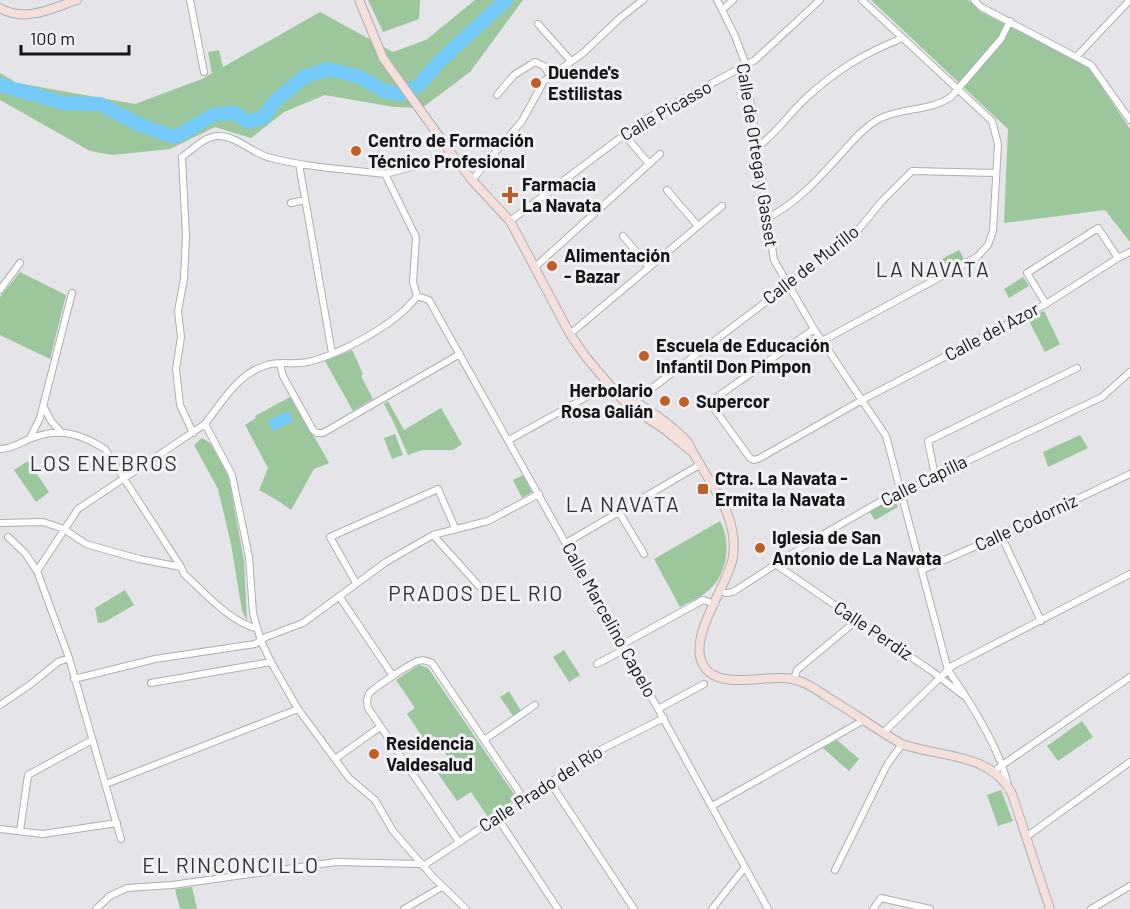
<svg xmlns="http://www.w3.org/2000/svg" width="1130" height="909" viewBox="0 0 1130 909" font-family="Barlow,sans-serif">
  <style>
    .green { fill: #9cc79d }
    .water { fill: #74cbfb }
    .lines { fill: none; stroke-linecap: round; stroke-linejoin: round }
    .river { stroke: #74cbfb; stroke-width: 14 }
    .street-casing { stroke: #afafb3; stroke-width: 8 }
    .secondary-casing { stroke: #afafb3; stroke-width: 10 }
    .street { stroke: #fff; stroke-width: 6 }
    .secondary { stroke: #f5dfda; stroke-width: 8 }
    .poi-dot { fill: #c15d27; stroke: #f2f1f5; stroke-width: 2 }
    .labels { text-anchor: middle; stroke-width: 6; stroke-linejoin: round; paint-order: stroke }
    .poi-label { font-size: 18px; font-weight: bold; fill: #151416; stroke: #f2f1f5; text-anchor: start }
    .street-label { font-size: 18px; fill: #151416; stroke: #f2f1f5 }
    .quarter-label { font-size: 21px; letter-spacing: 1.5px; fill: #302f32; stroke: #f2f1f5 }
  </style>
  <rect width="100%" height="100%" fill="#e5e4e8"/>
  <path class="green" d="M368,0h52l-1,19 -36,13z
    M475,0h48l-53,72 -48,36 -28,-1 -69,-12 -41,17 -33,26 -36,-11 -45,22 -58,6 -22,-4 -90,-51v-27l17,10 118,21 67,-25 10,-6 -4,-21 11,-2 4,17 97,-55 73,40 33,-12z
    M871,0h97l13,12 107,54 42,63v113l-25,-32 -101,13 4,-94z
    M959,250l5,9 -19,11 -5,-10z
    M20,272l46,23 -16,64 -50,-24v-38z
    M1023,277l6,9 -20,12 -5,-9z
    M1044,311l16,33 -15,8 -17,-33z
    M352,350l11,24 -2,2 12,23 -20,12 -28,-50z
    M290,397c13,23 27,43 39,66l-15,6 -23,41 -11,-8 -21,-12 9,-22 -23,-43 11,-7 -1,-2z
    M388,401l16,29 37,-22 21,36 -9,6h-31l-14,5 -14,-32 -10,-19z
    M395,434l8,21 -11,4 -8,-21z
    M1080,435l8,13 -40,19 -5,-15z
    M202,438l8,5 18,31 16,87 3,60 -5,-10 -11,-67 -13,-55 -24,-44z
    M28,461l21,31 -13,10 -22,-32z
    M523,475l9,17 -10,6 -9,-18z
    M893,497l5,10 -23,13 -6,-9z
    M720,521c11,19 8,50 -8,66 -8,9 -21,14 -32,20l-26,-48z
    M125,590l9,15 -29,17 -7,1 -3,-15z
    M564,650l16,25 -11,7 -16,-25z
    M419,665l9,3 86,126 -1,7 -25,16 -17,-25 -14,9 -20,-29 14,-10 -17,-26 -9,5 -18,-27 8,-6 -19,-28z
    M509,691l12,20 -8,5 -13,-19z
    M1082,721l11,16 -35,24 -11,-15z
    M837,740l22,19 -10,12 -26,-23z
    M1001,790l12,31 -15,5 -11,-31z
    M192,887l5,22h-17l-5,-20z"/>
  <path class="water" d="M288,411l5,10 -20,10 -5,-10z"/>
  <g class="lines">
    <path class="river" d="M0,85l64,18 36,1 40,21 35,12 40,-23 19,-1 15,9 15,-5 10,-15 30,-25 24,-8 32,8 24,14 17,3 17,-8 22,-25 66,-61"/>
    <defs>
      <path id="street" d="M190,0l14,72
        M717,0l18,36 9,24 30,200 40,69 72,107 62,234c23,33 52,78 60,116
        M974,0l7,7 110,58 39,55
        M722,10l11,-10
        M538,24l33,37
        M1077,56l53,-56
        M497,95l17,-20 21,-13 9,4 6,10
        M756,148c20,-14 32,-33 49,-49 30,-28 59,-46 98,-61
        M299,164l33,189
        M649,164l11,-10
        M385,174l31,63 -3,45 4,14 12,4 196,349 143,260
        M472,180l50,-59 22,-40 39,-28 37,-35 23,-18
        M667,190l31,36
        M291,203l14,-3
        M767,218c30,-15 51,-39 73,-63 11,-12 22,-26 37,-35 23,-13 52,-8 74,-23l50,-58 9,-18
        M510,221l134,-101 111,-60 65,-60
        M623,236l26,31
        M535,267l114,-103 -25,-30
        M0,290l20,-27
        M1046,304l-19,-31 71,-45 20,30
        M814,329l-100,70 -1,8 37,51 4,2 6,-2 102,-58 184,-96 72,-46 12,-6
        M570,334l152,-128
        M822,341l155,-84 11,-12 5,-14 5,-87 -6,-23 -130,-121
        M280,364l3,12 30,54 4,3h6l137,-79
        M635,401l219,-166 28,-34 30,-30 84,2
        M44,407l7,14 9,10
        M205,424c17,-22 33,-51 62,-59 13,-4 28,0 41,-3 33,-8 90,-39 109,-66
        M193,433l-13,-28 -4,-36 5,-32 -3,-26 6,-32 2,-42 -4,-80c10,-7 22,-20 35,-21 20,-1 35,18 54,22 35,9 70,11 105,15l9,1 53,-14 13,-7
        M30,438l10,-20 32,-125
        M509,440l99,-55
        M0,449c12,0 21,-7 32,-11 27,-11 49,-4 73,11l76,118
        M935,476l-7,-35 149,-73
        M619,512l25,42
        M0,523l43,-1 21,7 22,15 53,15 42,8 3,7c19,17 47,49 72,54
        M433,535l46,51
        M1001,535l40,86
        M8,537l17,16 12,18
        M566,543l135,-79
        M775,564l158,108 31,24
        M922,570l79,-35 129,-61
        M356,583l-26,-46 108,-48 17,39
        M720,591l6,2 7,-1 82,-53 82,-47h5l200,-95 28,-25
        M339,596l54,80
        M623,644l80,-44 12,4
        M597,664l28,-15
        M74,679l81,-20 100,-15 11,-7 37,-14 83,-61 47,-27 55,-14 51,-27
        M794,679l3,-9 59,-49
        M151,683l120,-21
        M0,705l31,-21 27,-22 11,-4
        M658,709l46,-25
        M883,733l69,-67 178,-92
        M484,740l51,-35
        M335,759l45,-32
        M998,768l132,-91
        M550,782l84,127
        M106,784l192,-75
        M712,806l152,-86
        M497,817l61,92
        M0,829l43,5 74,-11
        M20,831l8,-56 64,-35
        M1026,837l104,-75
        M121,839l-52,-181 -32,-87 41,-62 127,-85 27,51 17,82 4,56 8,28 10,21 27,47 51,69 26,22 18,31 40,46 33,32
        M459,842l-91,-134c-1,-5 -2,-9 1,-14 4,-6 41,-30 49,-33 5,-2 9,0 14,2l92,136
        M423,866l175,-115 66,-33
        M835,870l52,-105 15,-21
        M96,909l14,-13 17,-8 45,-3 164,-23 85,2
        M404,909l38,-22
        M712,909l33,-42
        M873,909l8,-11 49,11
        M1091,909l39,-23"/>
      <path id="secondary" d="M359,0l24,58 68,95 21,27 38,41 60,113 15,22 33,39 11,11 35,23 28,23
        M0,8c25,15 52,0 77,-8
        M608,385c27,16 56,33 78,55 4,4 4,8 7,12 17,33 46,63 40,105 -5,30 -49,83 -28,111 16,22 62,6 87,11 15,3 28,13 40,21 24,14 46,31 70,44 38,14 89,8 110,50l38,115"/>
    </defs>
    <use href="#street" class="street-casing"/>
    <use href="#secondary" class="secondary-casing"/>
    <use href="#street" class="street"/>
    <use href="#secondary" class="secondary"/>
  </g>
  <g class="poi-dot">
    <circle cx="536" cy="83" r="6"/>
    <circle cx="356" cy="151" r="6"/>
    <path d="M507 186h6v6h6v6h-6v6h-6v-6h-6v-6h6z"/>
    <circle cx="552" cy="266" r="6"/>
    <circle cx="644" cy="356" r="6"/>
    <circle cx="665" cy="401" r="6"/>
    <circle cx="684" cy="402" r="6"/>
    <rect x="697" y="483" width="12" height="12" rx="3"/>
    <circle cx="760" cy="548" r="6"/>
    <circle cx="374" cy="754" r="6"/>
  </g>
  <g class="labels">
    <g class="poi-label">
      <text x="548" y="79">Duende's<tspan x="548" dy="21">Estilistas</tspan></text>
      <text x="368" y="147">Centro de Formación<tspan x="368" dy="21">Técnico Profesional</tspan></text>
      <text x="522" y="191">Farmacia<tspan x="522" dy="21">La Navata</tspan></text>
      <text x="564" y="262">Alimentación<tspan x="564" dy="21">- Bazar</tspan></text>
      <text x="656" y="352">Escuela de Educación<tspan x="656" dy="21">Infantil Don Pimpon</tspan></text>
      <text x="653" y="397" text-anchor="end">Herbolario<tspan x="653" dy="21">Rosa Galián</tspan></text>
      <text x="696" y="408">Supercor</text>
      <text x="715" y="485">Ctra. La Navata -<tspan x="715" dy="21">Ermita la Navata</tspan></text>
      <text x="772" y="544">Iglesia de San<tspan x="772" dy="21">Antonio de La Navata</tspan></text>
      <text x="386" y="750">Residencia<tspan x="386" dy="21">Valdesalud</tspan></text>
    </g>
    <g class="street-label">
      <text transform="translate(666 111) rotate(-30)" y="6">Calle Picasso</text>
      <text transform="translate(757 155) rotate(81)" y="6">Calle de Ortega y Gasset</text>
      <text transform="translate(811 265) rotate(-38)" y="6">Calle de Murillo</text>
      <text transform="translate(992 332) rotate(-28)" y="6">Calle del Azor</text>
      <text transform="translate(924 481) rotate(-26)" y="6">Calle Capilla</text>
      <text transform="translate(1026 523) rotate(-25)" y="6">Calle Codorniz</text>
      <text transform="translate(609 620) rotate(61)" y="6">Calle Marcelino Capelo</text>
      <text transform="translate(873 631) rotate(34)" y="6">Calle Perdiz</text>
      <text transform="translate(541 789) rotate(-33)" y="6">Calle Prado del Río</text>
    </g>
    <g class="quarter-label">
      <text x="933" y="277">LA NAVATA</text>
      <text x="104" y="471">LOS ENEBROS</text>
      <text x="623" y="512">LA NAVATA</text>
      <text x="476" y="601">PRADOS DEL RIO</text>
      <text x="231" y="873">EL RINCONCILLO</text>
    </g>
  </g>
  <path d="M21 45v9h108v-9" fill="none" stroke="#151416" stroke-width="3"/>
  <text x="30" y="45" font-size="18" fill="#151416" stroke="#f2f1f5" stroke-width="4.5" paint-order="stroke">100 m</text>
</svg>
